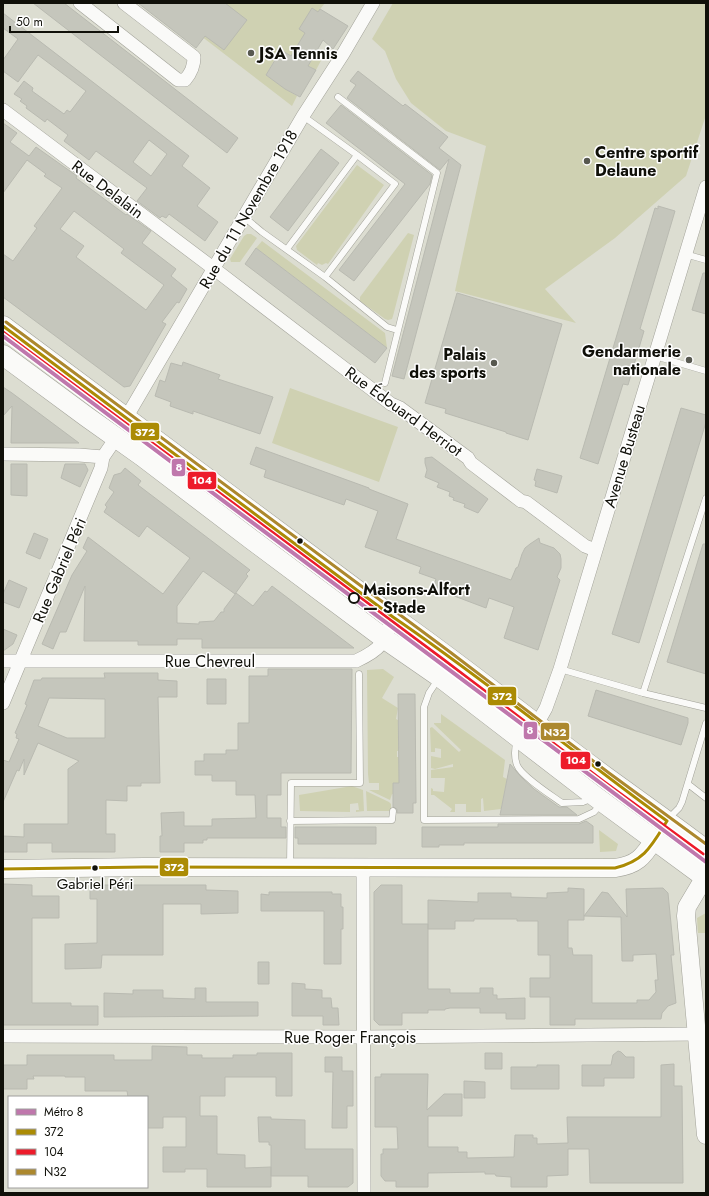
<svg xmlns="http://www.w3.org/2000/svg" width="709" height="1196" viewBox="0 0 709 1196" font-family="Jost,sans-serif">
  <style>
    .green { fill: #cfd1b2 }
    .building { fill: #c5c6bc; stroke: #b9bab1; fill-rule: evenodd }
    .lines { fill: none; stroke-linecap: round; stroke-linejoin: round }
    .lane-casing { stroke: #a1a198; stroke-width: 7 }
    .street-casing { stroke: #a1a198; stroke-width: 14 }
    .secondary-casing { stroke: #a1a198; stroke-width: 19 }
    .primary-casing { stroke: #a1a198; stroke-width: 21 }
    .lane { stroke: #fafaf8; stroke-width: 6 }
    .street { stroke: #fafaf8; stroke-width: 13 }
    .secondary { stroke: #fafaf8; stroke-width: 18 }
    .primary { stroke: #fafaf8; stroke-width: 20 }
    .bus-1-casing { stroke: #fff; stroke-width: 6 }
    .bus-2-casing { stroke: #fff; stroke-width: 6 }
    .bus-3-casing { stroke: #fff; stroke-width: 6 }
    .bus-1 { stroke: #ab8b04; stroke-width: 3 }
    .bus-2 { stroke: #ed1b2a; stroke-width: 3 }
    .bus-3 { stroke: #ac882e; stroke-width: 3 }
    .metro-1-casing { stroke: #fff; stroke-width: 7 }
    .metro-1 { stroke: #bf77ac; stroke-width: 4 }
    .poi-dot { fill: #57584f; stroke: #fff; stroke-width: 1.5 }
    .bus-dot { fill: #101009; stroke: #fff; stroke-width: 1.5 }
    .stop-dot { fill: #fff; stroke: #101009; stroke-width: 2 }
    .labels { text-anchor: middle; stroke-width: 3; stroke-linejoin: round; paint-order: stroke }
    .bus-label { font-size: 15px; fill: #101009; stroke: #fff }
    .poi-label { font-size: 16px; font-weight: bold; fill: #101009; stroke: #fff; text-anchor: start }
    .street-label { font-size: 16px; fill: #101009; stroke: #fff }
    .stop-label { font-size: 16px; font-weight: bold; fill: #101009; stroke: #fff; text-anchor: start }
    .line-badge { stroke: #fff; stroke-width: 1.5 }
    .badge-label { font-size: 11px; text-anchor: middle; font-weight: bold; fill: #fff }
  </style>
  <rect width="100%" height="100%" fill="#dcddd1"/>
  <path class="green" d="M158,3h167l-13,16 9,7 -20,14 23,15 -8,15 -36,-20 -14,25 18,13 13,8 -5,10z
    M393,3h313v112l-20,61 -71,62 -70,51 31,34 -121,-32 31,-145 -40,-15 -35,-28 -15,-24 -11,-28 -13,-12z
    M357,165l27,20 -56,79 -2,-1 -4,2 -4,-2 -1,2 -20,-15 -1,-4z
    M408,233l6,2 -21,81 -1,3 -4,1 -3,-1 -25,-18v-4z
    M247,234h4l6,4 -17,24h-9l-1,-3 14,-23z
    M262,241l123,92 2,15 -131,-100z
    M290,388l108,39 -19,55 -107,-39z
    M157,451l217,162 1,7 -222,-163z
    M383,669l11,8 -12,21 16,10 -2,11 2,1 1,31h-2v6h2v38l-7,-1 -2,6 -21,-10h10v-7h-10l-1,-9 -1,-104z
    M441,714l64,46 -2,17 4,2 -6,30 -17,2 -1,-13 -2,1v13h-15v-8h-11v8h-5l2,-3 -18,-14h-3v-7l2,1v2l11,1 1,-14h-14v-8l22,-3v-3l-18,5 -4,-1v-12l10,2v-9l-6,-1v4h-4l-1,-24 2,-1 27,25 2,-2 -27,-26v-1h7z
    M352,786l11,4 1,21 -8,1v-2h3l-1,-7 -8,1v8l-50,-1 -1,-16z
    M366,791l23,11 2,2v5l-2,2h-22z
    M599,830l19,14 -2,7 -16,1z
    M706,913v20h-8l-1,-15z"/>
  <path class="building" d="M33,3h31l174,135 -11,15z
    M138,3h87l22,17 -23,30 -19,-14 -9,12z
    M312,8l6,4 2,-3 28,17 -15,23 -10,-9 -15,26 8,4 -16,27 -15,-8 -19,-14 15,-25 10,6 14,-23 -6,-4z
    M3,13l186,143 -7,10 28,22 -13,18 21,16 -13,19 -36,-27 -3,4 -4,-2 -2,2 -23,-17 10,-13 -51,-37 -7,9 -25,-19 4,-6 -21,-16 -2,3 -19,-14 1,-2 -7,-5 2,-2 -8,-5 10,-13 9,7 -1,3 32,23 3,-4 3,2 16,-21 -48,-36 -20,27 -15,-11v-11l15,-21 -15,-11zM149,140l18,14 -16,22 -18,-14z
    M358,71l45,35 2,-2 43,33 -9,11 22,17 -57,214 -12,-3 57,-217 -9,11 -93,-72 9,-13 -6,-4z
    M341,105l91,70 -2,9 -76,97 -15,-11 66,-86 -79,-61z
    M3,123l14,10 -7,9 19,14 7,-9 41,29 -1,2 50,37 1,-1 24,17 -9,12 34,26 -5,7 16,13 -8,14 -2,-1 -15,20 4,2 -36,62 -6,1 -121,-90v-43l10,7 24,-33 -3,-2 28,-38 -18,-12 2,-2 -19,-14 -24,33zM74,211l50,38 -3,4 43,32 -18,25 -70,-53 8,-11 -24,-17z
    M321,149l18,14 -51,68 -18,-14z
    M658,206l17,5 -35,118 4,2 -16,54 -5,-1 -25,80 -18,-6 75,-250 3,1z
    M256,248l131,100 -12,15 -130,-99z
    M703,273h3v41l-14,-4z
    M457,293l105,31 -34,116 -22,-7v-1l-61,-19 1,-4 -21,-6z
    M183,362l37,13 -2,4 55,18 -13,37 -67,-23v3l-23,-8 1,-4 -16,-6 5,-16 5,2 6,-19 11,3z
    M3,387l9,6 67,50h-68l1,-37 -9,10z
    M681,408l25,7v7l-67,221 -27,-9z
    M256,447l113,41v1l39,15 -12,35 115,41 5,-12 2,-1 4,-13 3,-6 5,-4 9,-6 1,5 14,5 6,6 1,5v9l-4,9 3,3 -22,70 -34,-12 10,-31 -25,-9 -3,10 -53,-20 3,-9 -17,-6 2,-6 -56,-20 13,-36 -32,-12 -2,6 -80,-28 2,-7 -16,-6z
    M432,457l56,42 -10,14 -14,-6 1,-3 -12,-4 1,-2 -5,-2 1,-4 -13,-5 2,-4 -14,-6 2,-7 -2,-7v-5z
    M11,464h16v32l-16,-1z
    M65,464h20l3,6 -8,17 -19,-9z
    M125,468l16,13 -3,4 112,85 -4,4 2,2 -13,18 -32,-23 -26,35v17l22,1v-2l15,-1 7,-9h3v-3l12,-16 17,13 12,-15 2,1 5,-6 82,62h-152v-9h-25v6h-39v-4h-54l1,-55 -19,46h-6l-7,17 -11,-5 30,-69 15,-24 -4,-3 5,-11 75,57 27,-36 -43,-32 -8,11 -35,-25 3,-5 -2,-2 9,-13 -5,-4 5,-13 7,-2z
    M537,469l25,7 -5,17 -22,-7 1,-5 -2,-1z
    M34,533l14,6 -8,20 -14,-6z
    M703,544h3v130l-39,-12z
    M9,580l18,8 -8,20 -16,-6v-8z
    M3,629l14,6 -4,9 -10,7z
    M268,669h84l-1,104h-70v22h-14v23h14v9h5v11h-79v2h-4v3h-19v9h-24v-16h2l-1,-23 23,-1v14h28v-7l44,-1 -1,-23h-19v-14h-24v-6h-17v-14h9v-7h22v-4h12v-27h11v-47h19z
    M104,673h54v7l19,1v16h-19l2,86h-19v3h-14v15l-21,-1v34h9v18h-63v-9h-25v9h-24v-16l21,1v-13h44v-55l11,-8 -41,-18 -14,32v-16l-5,12 -2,-1 -14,32v-42l6,2 10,-23 -3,-1 1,-4 -2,-1 12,-28 -2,-1 9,-24h7l1,-2h63zM49,698l56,1v39h-38l-29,-12z
    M207,679h19v25h-19z
    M596,690l92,28v5l-7,22 -93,-29z
    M398,694h17l1,109h-3v10h-16v-4l-4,-2v-24h6z
    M510,764l11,13 13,12 25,18h8l10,8h-77z
    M586,821l7,5v17h-129v2h-25v2h-17v-20h76v-3h81z
    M295,827h81v17h-78v-6h-3z
    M3,884l29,1v11h27v22h-27v85h39v3h27v19h-95z
    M90,885h116v5l32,1v22l-37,1v-10h-38v51h-61l-1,13 -36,1v-25l32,-1v-44h-7z
    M381,885h21v39h26v65h22v4h30v-5h13v7h4v4l28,-1v21h-19v-6h-26v-5h-30l-5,1v1h-17v3h-26v12h-23l-5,-5v-128z
    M568,888l16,1v31h-16v28h4l1,7h19v48h45v-3h12l7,-8 -1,-12h3l-2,-26 -23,1v6h-11l-1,-44 -37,-1 18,-24 6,1 19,24 -1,-28 37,-1 5,5 6,62h-3l5,48 -8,3 -6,7 -1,6h-86v6h-25v-28h-20v-19h20v-23h-12v-34h-21v-2h-43v2h-19v8h-27v-29l50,2v-9h33v4l36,1v-5l21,-1z
    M269,892h63v2h9v13h2v22h-2v35h-17v-53h-63v-17l8,1z
    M258,962h11v22h-11z
    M292,983l13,1v5l17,1v8h9l1,10h6l1,17h-16v-9h-31z
    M195,988h11v14h52v14l-154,1v-24l29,1v-4h30v8l32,1z
    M152,1046l35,1v8h15v3h31v-3h24v-2h35v43h-16v-19h-51v19h-25v20h17v38l28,1v13l26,-1v20h-64v-18h-22v3h-22v-25h23v-30h-23v11h-16v-31h-19l-1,-6h-42v-14h-20v-1h-32l1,3h-7v10h-24v-24h24v-10h87v5h38z
    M618,1051l3,1 5,5h8v21h-30v8h-22v-21h29l2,-10z
    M485,1053h17v16h-17z
    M325,1057h17v14h11v35h-6v22h-15l1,-56h-8z
    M674,1064v22h8l1,97h-93l-1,-34h-21v26l-21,1v11h-36v-10l-15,-1 -1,-2h-10v-2l-57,1v14h-32v-6h-11l-4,-5v-22h2v-5h15l-1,-22h-22v-50h6v-3h47l-1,36 17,-16h18v22h-34v31h30v5h9v6l47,-1 1,-22h18v3h4v6l31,-1 -1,-26h94v-52z
    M537,1065h22v24h-48v-22h26z
    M464,1081l21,1v16h-21z
    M258,1117h13v2l34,1v29h48v34l-5,4h-40v-11h-37v-31h-2v-3h-10z"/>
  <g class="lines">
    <defs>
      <path id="lane" d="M338,97l99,76 -52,210
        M303,116l54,39 38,29 -70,93
        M244,217l18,15 63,45 62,50 10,3
        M287,249l70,-94
        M685,254l21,6
        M655,356l51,15
        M706,498l-63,195 63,15
        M560,669l83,24
        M439,678l-10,15 -5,14v113l155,-1 15,-7 7,-8
        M517,740c-2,7 -3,17 0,25 4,11 34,30 45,38l21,-1 10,-4
        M688,784l18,14
        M668,819l11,-11 3,-6 24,-79
        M290,821l102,-1 1,-9
        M290,866l1,-83h69l-1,-109"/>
      <path id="street" d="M80,3l98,77h7c6,-7 9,-13 9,-23l-70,-54
        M3,110l210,158 178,136 9,4 68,50 3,5 50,38 5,1 59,44 10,4
        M126,418l177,-302 40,-62 30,-51
        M3,454l76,1 24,2
        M3,661h353c26,-12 28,-18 37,-44
        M3,703l98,-235 2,-11 13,-19
        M537,724l9,-16 14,-39 146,-482
        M363,868l1,325
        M3,1036l361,1 333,-3"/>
      <path id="secondary" d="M3,869l141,-2 471,1c22,-3 28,-11 39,-28
        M706,875l-19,32 -1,9 20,219"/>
      <path id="primary" d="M3,326l390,291c73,51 141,107 213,160 33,24 67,48 100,73
        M3,355l84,62 55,39 109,83 134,100 55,38 156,120 110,81"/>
    </defs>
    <use href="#lane" class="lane-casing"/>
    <use href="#street" class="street-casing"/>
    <use href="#secondary" class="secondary-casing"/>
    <use href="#primary" class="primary-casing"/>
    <use href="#lane" class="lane"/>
    <use href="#street" class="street"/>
    <use href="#secondary" class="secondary"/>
    <use href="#primary" class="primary"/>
    <defs>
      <path id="bus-1" d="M3,326l390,291c94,64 182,137 274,204
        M3,869l141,-2 471,1c30,-7 37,-23 52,-47"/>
      <path id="bus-2" d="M3,332l441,328 159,121 100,73"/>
      <path id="bus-3" d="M6,322l444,330 159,121 97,71"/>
    </defs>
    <use href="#bus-1" class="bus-1-casing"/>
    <use href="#bus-2" class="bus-2-casing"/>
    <use href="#bus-3" class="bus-3-casing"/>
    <use href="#bus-1" class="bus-1"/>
    <use href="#bus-2" class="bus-2"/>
    <use href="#bus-3" class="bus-3"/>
    <defs>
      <path id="metro-1" d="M3,336l703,526"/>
    </defs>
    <use href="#metro-1" class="metro-1-casing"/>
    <use href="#metro-1" class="metro-1"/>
  </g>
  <g class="poi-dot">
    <circle cx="251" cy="53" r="4"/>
    <circle cx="587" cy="161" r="4"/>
    <circle cx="689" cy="360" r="4"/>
    <circle cx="494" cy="363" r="4"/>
  </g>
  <g class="bus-dot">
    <circle cx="300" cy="541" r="3.5"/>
    <circle cx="598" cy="764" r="3.5"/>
    <circle cx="95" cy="868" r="3.5"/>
  </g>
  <circle class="stop-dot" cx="354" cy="598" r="5"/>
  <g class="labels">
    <g class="bus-label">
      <text x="95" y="889">Gabriel Péri</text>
    </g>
    <g class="poi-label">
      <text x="259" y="59">JSA Tennis</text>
      <text x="595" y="158">Centre sportif<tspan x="595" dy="18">Delaune</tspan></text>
      <text x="681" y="357" text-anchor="end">Gendarmerie<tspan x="681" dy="18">nationale</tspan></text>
      <text x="486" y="360" text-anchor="end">Palais<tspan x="486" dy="18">des sports</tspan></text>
    </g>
    <g class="street-label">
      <text transform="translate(108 189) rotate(37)" y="6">Rue Delalain</text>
      <text transform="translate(248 209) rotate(-60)" y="6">Rue du 11 Novembre 1918</text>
      <text transform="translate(404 411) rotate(36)" y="6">Rue Édouard Herriot</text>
      <text transform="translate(624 456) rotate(-73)" y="6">Avenue Busteau</text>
      <text transform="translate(59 570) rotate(-67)" y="6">Rue Gabriel Péri</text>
      <text x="210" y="667">Rue Chevreul</text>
      <text x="350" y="1043">Rue Roger François</text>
    </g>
    <g class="stop-label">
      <text x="363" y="595">Maisons-Alfort<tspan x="363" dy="18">— Stade</tspan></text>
    </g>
  </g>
  <g class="line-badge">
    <rect x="130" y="422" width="30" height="19" rx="4" fill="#ab8b04"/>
    <rect x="171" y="458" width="15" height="19" rx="4" fill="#bf77ac"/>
    <rect x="187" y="471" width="30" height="19" rx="4" fill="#ed1b2a"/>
    <rect x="487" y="686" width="30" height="20" rx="4" fill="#ab8b04"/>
    <rect x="523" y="721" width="15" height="19" rx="4" fill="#bf77ac"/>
    <rect x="540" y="722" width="30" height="19" rx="4" fill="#ac882e"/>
    <rect x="560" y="751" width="31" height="19" rx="4" fill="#ed1b2a"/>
    <rect x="159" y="857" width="30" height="20" rx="4" fill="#ab8b04"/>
  </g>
  <g class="badge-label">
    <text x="145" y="436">372</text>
    <text x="179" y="471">8</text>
    <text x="202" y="484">104</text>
    <text x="502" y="700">372</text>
    <text x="530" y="734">8</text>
    <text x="555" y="736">N32</text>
    <text x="576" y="764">104</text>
    <text x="174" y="871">372</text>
  </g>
  <rect width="709" height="1196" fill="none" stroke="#101009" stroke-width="8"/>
  <rect x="8" y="1096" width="140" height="92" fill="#ffffff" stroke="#9f9f9d"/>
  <rect x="16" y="1109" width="20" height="6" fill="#bf77ac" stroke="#9f9f9d"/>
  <text x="44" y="1116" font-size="12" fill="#101009">Métro 8</text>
  <rect x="16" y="1129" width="20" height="6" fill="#ab8b04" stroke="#9f9f9d"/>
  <text x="44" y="1136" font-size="12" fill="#101009">372</text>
  <rect x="16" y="1149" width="20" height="6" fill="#ed1b2a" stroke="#9f9f9d"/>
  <text x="44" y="1156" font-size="12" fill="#101009">104</text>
  <rect x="16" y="1169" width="20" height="6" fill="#ac882e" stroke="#9f9f9d"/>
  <text x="44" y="1176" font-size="12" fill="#101009">N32</text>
  <path d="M10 26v6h108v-6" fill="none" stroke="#101009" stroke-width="2"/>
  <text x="16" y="26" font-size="12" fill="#101009" stroke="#ffffff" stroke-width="3" paint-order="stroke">50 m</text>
</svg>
